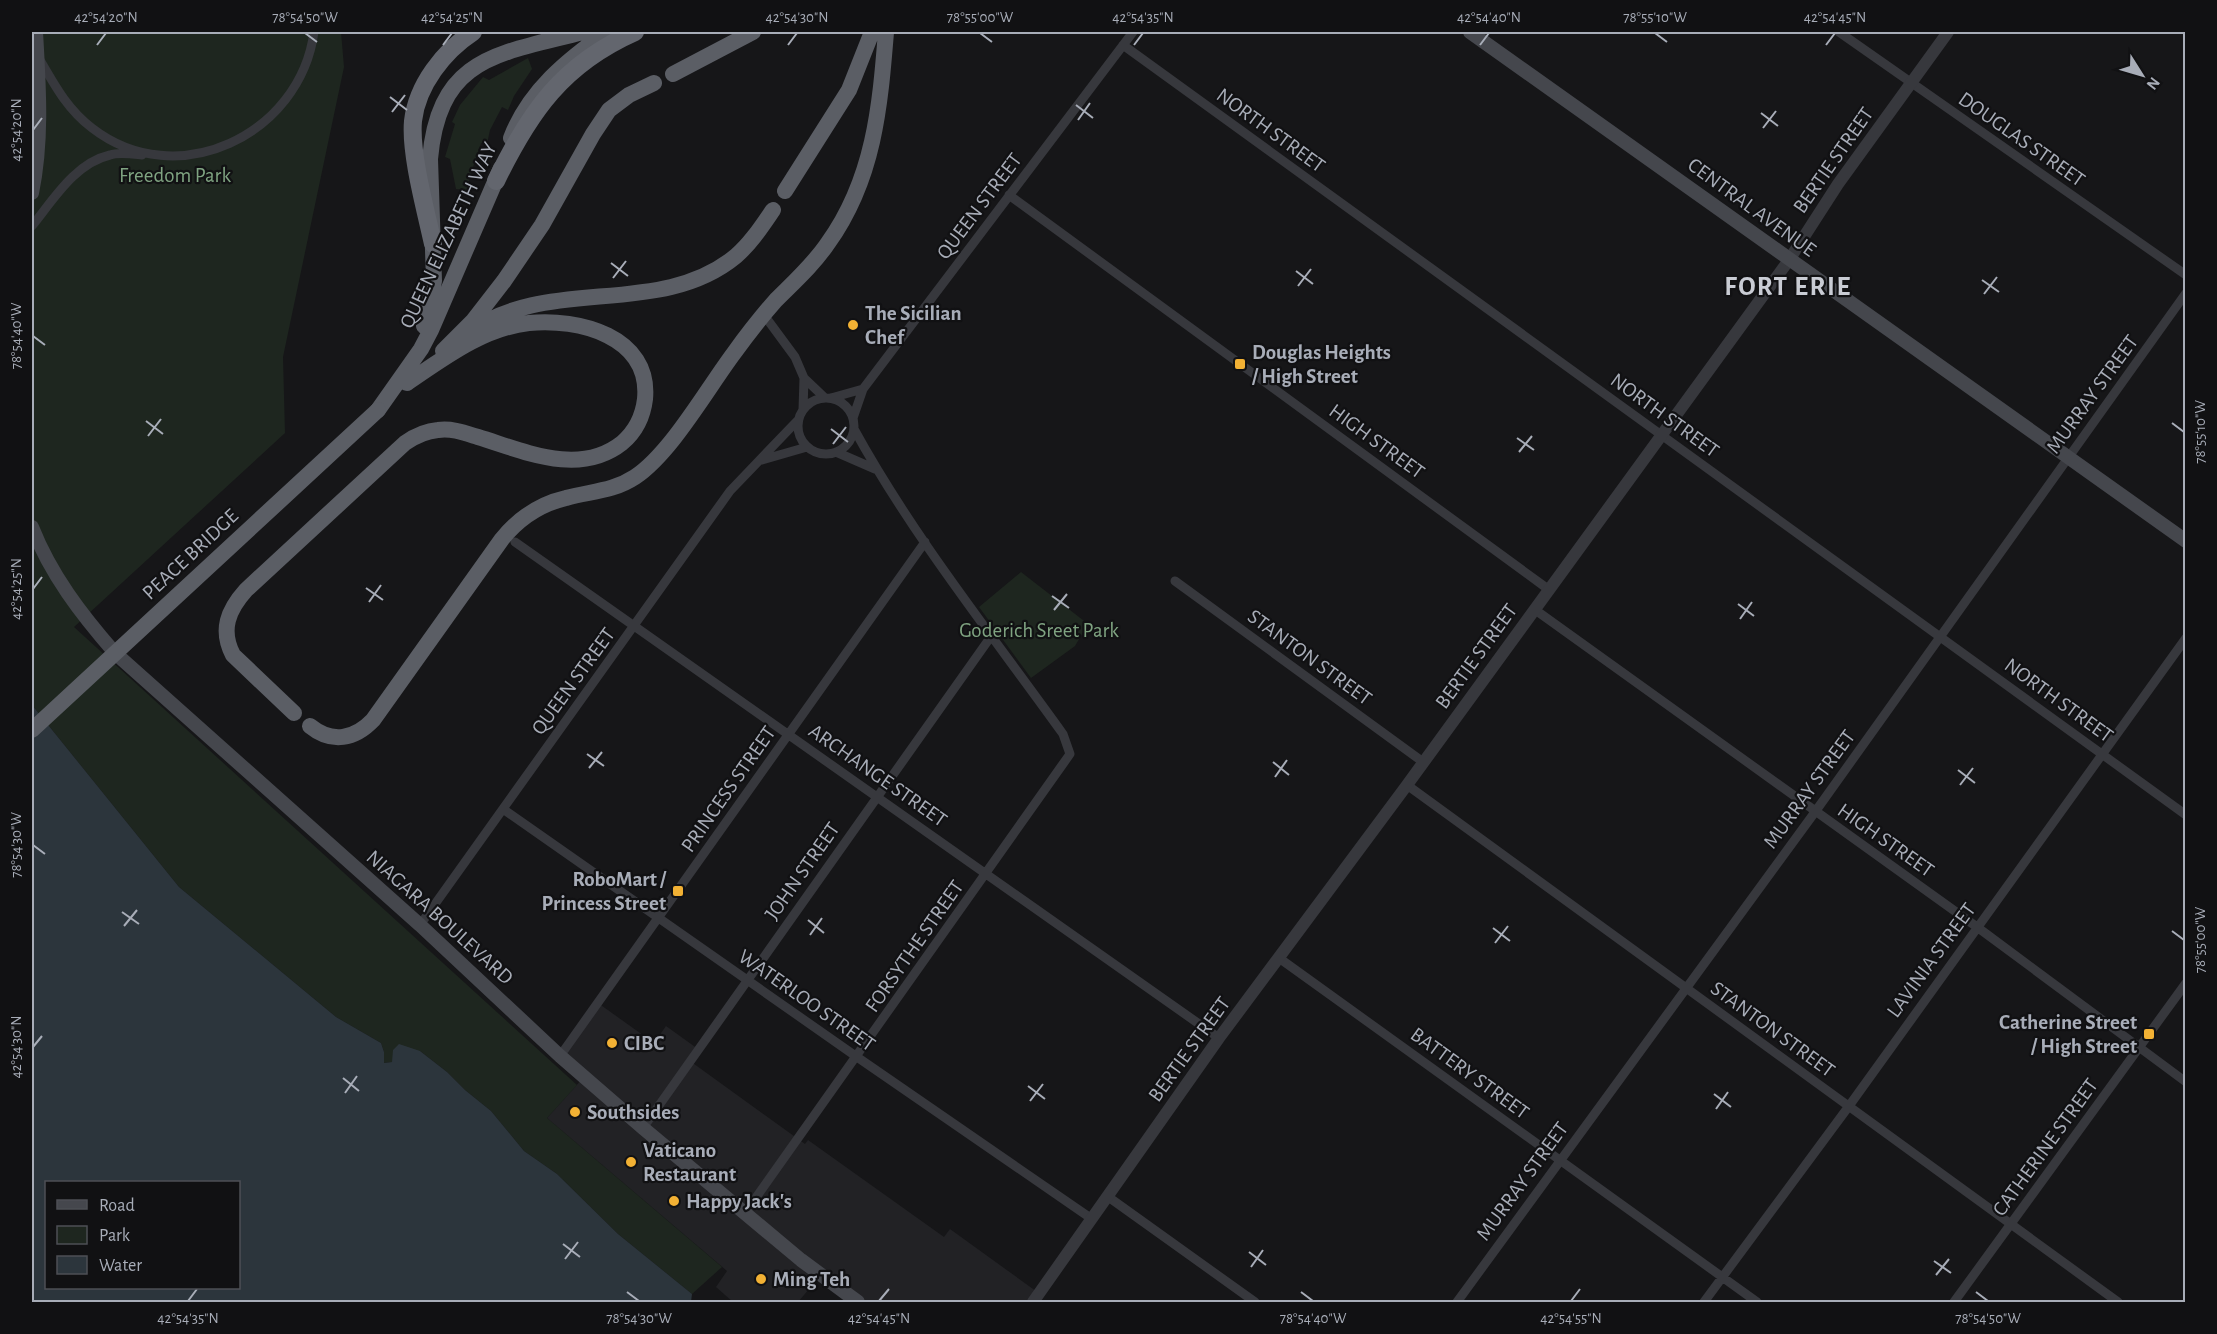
<svg xmlns="http://www.w3.org/2000/svg" width="2217" height="1334" viewBox="0 0 2217 1334" font-family="'Alegreya Sans',sans-serif">
  <style>
    .built { fill: #222225 }
    .green { fill: #1e261f }
    .water { fill: #2c353c; fill-rule: evenodd }
    .lines { fill: none; stroke-linecap: round; stroke-linejoin: round }
    .minor { stroke: #37383d; stroke-width: 9 }
    .tertiary { stroke: #37383d; stroke-width: 12 }
    .secondary { stroke: #45474d; stroke-width: 14 }
    .trunk { stroke: #5b5e65; stroke-width: 16 }
    .motorway { stroke: #63666e; stroke-width: 18 }
    .trunk-bridge { stroke: #5b5e65; stroke-width: 16 }
    .ticks { fill: none; stroke: #a8adb8; stroke-width: 2 }
    .poi-dot { fill: #f2b134; stroke: #111113; stroke-width: 2 }
    .labels { text-anchor: middle; stroke-width: 4.5; stroke-linejoin: round; paint-order: stroke }
    .street-label { font-size: 21px; fill: #a8adb8; stroke: #111113 }
    .park-label { font-size: 21px; fill: #7fa381; stroke: #111113 }
    .poi-label { font-size: 21px; font-weight: bold; fill: #a8adb8; stroke: #111113; text-anchor: start }
    .district-label { font-size: 27px; font-weight: bold; letter-spacing: 1.5px; fill: #c9ccd4; stroke: #111113 }
    .neatline { fill: none; stroke: #a8adb8; stroke-width: 2 }
    .ticks-label { font-size: 15px; text-anchor: middle; fill: #a8adb8 }
  </style>
  <rect width="100%" height="100%" fill="#161618"/>
  <path class="built" d="M598,1003l56,40 12,-17 32,23 -8,12 115,83 3,-4 136,97 6,-8 90,65 -7,8h-175l-37,-27 -23,27h-65l-17,-15 11,-16 -180,-153 37,-41 -24,-21z"/>
  <path class="green" d="M32,32h309l3,35 -61,290 2,76 -211,194 503,458 -30,33 175,149 -30,27 -74,-60 -61,-60 -33,-23 -33,-40 -26,-21 -18,-18 -27,-21 -28,11 -8,1v-11l-3,-9 -45,-26 -157,-130 -147,-182z
    M528,58l4,11 -18,27 -6,14 -6,-3 -12,23 -3,14 -6,-1 -11,33 -3,14 -11,-1 -6,-30 -5,-2 10,-33 -3,-2 8,-17 23,-28 6,3z
    M1021,572l67,52 -13,22 -44,32 -52,-71z"/>
  <path class="water" d="M32,705l147,182 157,130 45,26 3,9v11l8,-1 1,-12 6,-6 21,7 27,21 18,18 26,21 33,40 33,23 61,60 74,60 -1,8h-659zM46,1182h192v106h-192z"/>
  <g class="lines">
    <path class="minor" d="M1839,32l347,243
      M1123,45l1063,770
      M40,60c15,26 28,50 52,68 85,66 208,7 222,-96
      M1009,195l539,394
      M32,226c21,-26 43,-63 78,-71 9,-3 22,-1 32,0
      M764,315l31,42 9,21 -1,32
      M804,378l21,20
      M831,398l32,-9
      M798 426a28 28 0 1 1 56 0a28 28 0 1 1-56 0Z
      M853,418l10,-29 270,-357
      M836,452l39,17
      M762,460l45,-13
      M515,542l704,496
      M1175,581l248,181
      M1534,609l443,318 209,155
      M1407,785l711,517
      M503,809l354,248 235,162
      M420,925l310,-434 69,-72
      M1279,958l478,344
      M560,1056l365,-514
      M643,1128l349,-493
      M1107,1196l148,106
      M745,1213l325,-459 -7,-20c-71,-99 -151,-199 -209,-305
      M1457,1302l358,-490 371,-519
      M1704,1302l145,-196 337,-468
      M1954,1302l232,-319"/>
    <path class="tertiary" d="M1033,1302l186,-264 188,-253 382,-525 49,-76 110,-152"/>
    <path class="secondary" d="M1470,32l716,509
      M32,193c11,-53 7,-108 4,-161
      M32,527c19,48 49,87 83,126l305,272 140,131 83,72 158,132 57,42"/>
    <path class="trunk" d="M673,74l80,-42
      M511,138c18,-47 56,-78 96,-106
      M785,191l64,-101 23,-58
      M424,326l10,-45 -4,-122c9,-103 69,-105 153,-127
      M470,332c77,-57 190,-13 266,-76 15,-13 26,-30 37,-46
      M443,351l30,-30 31,-40 38,-56 51,-91 16,-24 20,-15 25,-12
      M378,410l43,-61 10,-19 70,-162
      M294,713l-61,-58c-13,-25 -5,-45 13,-65l159,-147c10,-7 20,-12 33,-13 14,-2 27,3 40,7 46,14 101,40 144,6 13,-11 21,-27 23,-44 6,-63 -67,-81 -116,-76 -46,5 -85,35 -122,60
      M310,726c22,18 45,13 63,-6l129,-181c17,-21 38,-35 64,-41 25,-7 46,-6 69,-21 36,-24 72,-88 99,-124 13,-18 27,-36 42,-53 18,-18 38,-36 52,-57 46,-64 52,-136 58,-211"/>
    <path class="motorway" d="M496,181c34,-70 67,-117 139,-149
      M433,244c-7,-33 -23,-90 -20,-123 4,-36 31,-70 60,-89"/>
    <path class="trunk-bridge" d="M32,730l346,-320"/>
  </g>
  <path class="ticks" d="M305,33l12,9M980,33l12,9M1655,33l12,9M97,45l9,-12M443,45l9,-12M788,45l9,-12M1134,45l9,-12M1480,45l9,-12M1826,45l9,-12M390,97l17,13M1076,105l17,13M392,112l13,-17M1761,113l17,13M1078,120l12,-17M1763,128l13,-17M33,130l9,-12M611,263l17,13M1296,271l17,13M613,278l13,-17M1982,280l17,12M1298,286l13,-17M1984,294l13,-17M33,336l12,9M146,421l17,13M2172,423l12,9M831,429l17,13M148,436l13,-17M1517,438l17,12M833,444l13,-17M1519,452l13,-16M366,588l17,12M33,589l9,-12M1052,596l17,12M369,602l12,-17M1738,604l16,12M1054,610l13,-16M1740,619l12,-17M587,754l17,12M1273,762l16,13M589,768l13,-16M1958,770l17,13M1275,777l12,-17M1960,785l13,-17M33,845l12,9M122,912l17,12M808,920l16,13M124,926l13,-16M1493,928l17,13M2172,931l12,9M810,935l12,-17M1495,943l13,-17M33,1047l9,-11M343,1078l16,13M1028,1086l17,13M345,1093l12,-17M1714,1094l17,13M1030,1101l13,-17M1716,1109l12,-17M563,1244l17,13M1249,1252l17,13M565,1259l13,-17M1934,1261l17,12M1251,1267l12,-17M1936,1275l13,-16M627,1292l12,9M1301,1292l12,9M1976,1292l12,9M188,1301l9,-12M879,1301l10,-12M1571,1301l9,-12"/>
  <g class="poi-dot">
    <circle cx="853" cy="325" r="6"/>
    <rect x="1234" y="358" width="12" height="12" rx="3"/>
    <rect x="672" y="885" width="12" height="12" rx="3"/>
    <rect x="2143" y="1028" width="12" height="12" rx="3"/>
    <circle cx="612" cy="1043" r="6"/>
    <circle cx="575" cy="1112" r="6"/>
    <circle cx="631" cy="1162" r="6"/>
    <circle cx="674" cy="1201" r="6"/>
    <circle cx="761" cy="1279" r="6"/>
  </g>
  <g class="labels">
    <g class="street-label">
      <text transform="translate(1271 130) rotate(36)" y="7">NORTH STREET</text>
      <text transform="translate(2022 139) rotate(35)" y="7">DOUGLAS STREET</text>
      <text transform="translate(1833 160) rotate(-55)" y="7">BERTIE STREET</text>
      <text transform="translate(979 206) rotate(-53)" y="7">QUEEN STREET</text>
      <text transform="translate(1752 207) rotate(36)" y="7">CENTRAL AVENUE</text>
      <text transform="translate(448 235) rotate(-65)" y="7">QUEEN ELIZABETH WAY</text>
      <text transform="translate(2092 394) rotate(-54)" y="7">MURRAY STREET</text>
      <text transform="translate(1665 415) rotate(36)" y="7">NORTH STREET</text>
      <text transform="translate(1377 441) rotate(36)" y="7">HIGH STREET</text>
      <text transform="translate(190 554) rotate(-43)" y="7">PEACE BRIDGE</text>
      <text transform="translate(1476 656) rotate(-54)" y="7">BERTIE STREET</text>
      <text transform="translate(1310 657) rotate(36)" y="7">STANTON STREET</text>
      <text transform="translate(573 681) rotate(-54)" y="7">QUEEN STREET</text>
      <text transform="translate(2059 700) rotate(36)" y="7">NORTH STREET</text>
      <text transform="translate(878 775) rotate(35)" y="7">ARCHANGE STREET</text>
      <text transform="translate(728 789) rotate(-55)" y="7">PRINCESS STREET</text>
      <text transform="translate(1809 789) rotate(-54)" y="7">MURRAY STREET</text>
      <text transform="translate(1886 840) rotate(35)" y="7">HIGH STREET</text>
      <text transform="translate(802 871) rotate(-55)" y="7">JOHN STREET</text>
      <text transform="translate(440 917) rotate(42)" y="7">NIAGARA BOULEVARD</text>
      <text transform="translate(914 946) rotate(-55)" y="7">FORSYTHE STREET</text>
      <text transform="translate(1931 960) rotate(-54)" y="7">LAVINIA STREET</text>
      <text transform="translate(807 1000) rotate(35)" y="7">WATERLOO STREET</text>
      <text transform="translate(1773 1029) rotate(36)" y="7">STANTON STREET</text>
      <text transform="translate(1189 1049) rotate(-54)" y="7">BERTIE STREET</text>
      <text transform="translate(1470 1073) rotate(36)" y="7">BATTERY STREET</text>
      <text transform="translate(2045 1147) rotate(-54)" y="7">CATHERINE STREET</text>
      <text transform="translate(1522 1181) rotate(-54)" y="7">MURRAY STREET</text>
    </g>
    <g class="park-label">
      <text x="175" y="182">Freedom Park</text>
      <text x="1039" y="637">Goderich Sreet Park</text>
    </g>
    <g class="poi-label">
      <text x="865" y="320">The Sicilian<tspan x="865" dy="24">Chef</tspan></text>
      <text x="1252" y="359">Douglas Heights<tspan x="1252" dy="24">/ High Street</tspan></text>
      <text x="666" y="886" text-anchor="end">RoboMart /<tspan x="666" dy="24">Princess Street</tspan></text>
      <text x="2137" y="1029" text-anchor="end">Catherine Street<tspan x="2137" dy="24">/ High Street</tspan></text>
      <text x="624" y="1050">CIBC</text>
      <text x="587" y="1119">Southsides</text>
      <text x="643" y="1157">Vaticano<tspan x="643" dy="24">Restaurant</tspan></text>
      <text x="686" y="1208">Happy Jack's</text>
      <text x="773" y="1286">Ming Teh</text>
    </g>
    <g class="district-label">
      <text x="1788" y="295">FORT ERIE</text>
    </g>
  </g>
  <rect width="2217" height="1334" fill="none" stroke="#111113" stroke-width="66"/>
  <rect x="45" y="1181" width="195" height="108" fill="#111113" stroke="#4d4f55" stroke-width="1.5"/>
  <rect x="57" y="1200" width="30" height="9" fill="#45474d" stroke="#4d4f55" stroke-width="1.5"/>
  <text x="99" y="1211" font-size="18" fill="#a8adb8">Road</text>
  <rect x="57" y="1226" width="30" height="18" fill="#1e261f" stroke="#4d4f55" stroke-width="1.5"/>
  <text x="99" y="1241" font-size="18" fill="#a8adb8">Park</text>
  <rect x="57" y="1256" width="30" height="18" fill="#2c353c" stroke="#4d4f55" stroke-width="1.5"/>
  <text x="99" y="1271" font-size="18" fill="#a8adb8">Water</text>
  <g transform="translate(2142 75) rotate(127)" stroke="#111113" stroke-width="4.5" paint-order="stroke">
  <path d="M0-4.5L10 22L0 15L-10 22Z" fill="#a8adb8"/>
  <text y="-9" font-size="16" font-weight="bold" text-anchor="middle" fill="#a8adb8">N</text>
  </g>
  <rect x="33" y="33" width="2151" height="1268" class="neatline"/>
  <g class="ticks-label">
    <text x="106" y="22">42°54'20"N</text>
    <text x="305" y="22">78°54'50"W</text>
    <text x="452" y="22">42°54'25"N</text>
    <text x="797" y="22">42°54'30"N</text>
    <text x="980" y="22">78°55'00"W</text>
    <text x="1143" y="22">42°54'35"N</text>
    <text x="1489" y="22">42°54'40"N</text>
    <text x="1655" y="22">78°55'10"W</text>
    <text x="1835" y="22">42°54'45"N</text>
    <text transform="translate(16 130) rotate(-90)" y="5">42°54'20"N</text>
    <text transform="translate(16 336) rotate(-90)" y="5">78°54'40"W</text>
    <text transform="translate(2200 432) rotate(-90)" y="5">78°55'10"W</text>
    <text transform="translate(16 589) rotate(-90)" y="5">42°54'25"N</text>
    <text transform="translate(16 845) rotate(-90)" y="5">78°54'30"W</text>
    <text transform="translate(2200 940) rotate(-90)" y="5">78°55'00"W</text>
    <text transform="translate(16 1047) rotate(-90)" y="5">42°54'30"N</text>
    <text x="188" y="1323">42°54'35"N</text>
    <text x="639" y="1323">78°54'30"W</text>
    <text x="879" y="1323">42°54'45"N</text>
    <text x="1313" y="1323">78°54'40"W</text>
    <text x="1571" y="1323">42°54'55"N</text>
    <text x="1988" y="1323">78°54'50"W</text>
  </g>
</svg>
